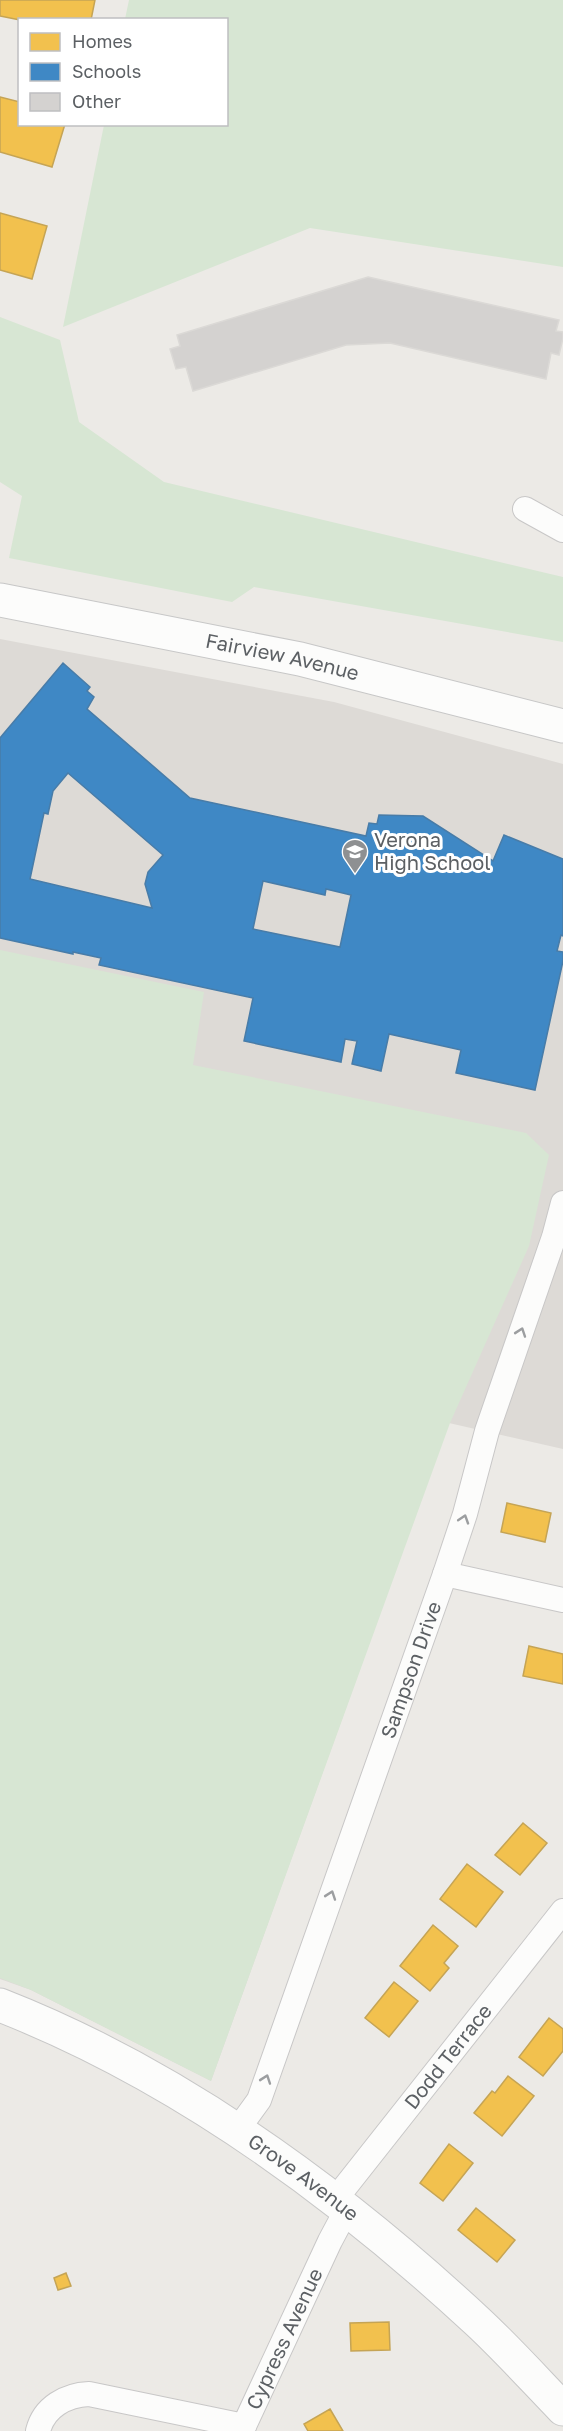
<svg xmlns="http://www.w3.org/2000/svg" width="563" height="2431" viewBox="0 0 563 2431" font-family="'Golos Text',sans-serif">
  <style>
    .education { fill: #dddad6 }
    .green { fill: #d7e6d3 }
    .homes { fill: #f2c14e; stroke: #c5a455; stroke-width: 1.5 }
    .schools { fill: #3f88c5; stroke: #487ca8; stroke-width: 1.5; fill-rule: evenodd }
    .building { fill: #d4d2d0; stroke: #dbd9d6; stroke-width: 1.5 }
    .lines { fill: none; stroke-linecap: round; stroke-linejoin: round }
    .street-casing { stroke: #c8c7c7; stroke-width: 26 }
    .secondary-casing { stroke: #c7c7c7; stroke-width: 35 }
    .street { stroke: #fcfcfb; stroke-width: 24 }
    .secondary { stroke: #fcfcfb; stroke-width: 33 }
    .oneway { stroke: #9c9ea0 }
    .labels { text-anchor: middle; stroke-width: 6; stroke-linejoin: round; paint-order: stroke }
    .street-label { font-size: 20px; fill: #5c6064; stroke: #fff }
    .poi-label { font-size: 20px; fill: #5c6064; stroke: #fff; text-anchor: start }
  </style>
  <rect width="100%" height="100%" fill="#eceae6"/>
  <path class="education" d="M0,639l334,63 229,62v685l-114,-26 -238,658 -180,-91 -31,-11z"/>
  <path class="green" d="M129,0h434v267l-253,-39 -247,99 41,-202 122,-1v-104l-101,-1z
    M0,317l60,23 19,82 85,60 399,95v65l-309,-55 -22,15 -223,-44 13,-62 -22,-14z
    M0,950l204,42 -11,73 333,68 23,22 -20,91 -79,177 -239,658 -180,-91 -31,-12z"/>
  <path class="homes" d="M0,0h95l-4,20h-71l-20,-4z
    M0,97l20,5v22h45l-13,43 -52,-15z
    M0,213l47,13 -15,53 -32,-9z
    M507,1503l44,10 -6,29 -44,-10z
    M529,1646l34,8v30l-40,-8z
    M523,1823l24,20 -27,32 -25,-20z
    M467,1864l36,28 -27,35 -36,-28z
    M433,1925l25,21 -14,17 5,5 -19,23 -30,-25z
    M394,1982l24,19 -29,36 -24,-19z
    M549,2018l14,11v22l-20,25 -24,-19z
    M508,2076l26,20 -32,40 -28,-23 18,-22 3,2z
    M449,2144l24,19 -30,38 -23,-18z
    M476,2208l39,32 -18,22 -39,-32z
    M66,2273l5,13 -13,4 -4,-12z
    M389,2322l1,28 -39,1 -1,-28z
    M330,2409l13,22h-35l-4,-7z"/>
  <path class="schools" d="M63,663l27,24 -3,4 7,6 -7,12 103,89 176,38 3,-13 8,1 2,-9 44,1 70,45 11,-26 59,24v77l-2,-1 -4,16 6,1v9l-28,129 -79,-17 5,-23 -72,-16 -8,37 -29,-7 5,-23 -12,-2 -4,23 -97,-21 9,-43 -154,-33 2,-7 -28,-6v2l-73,-16v-200zM68,773l95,82 -15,17 -3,12 7,24 -122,-29 14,-66 4,1 5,-23zM263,881l62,14 1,-6 25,6 -11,52 -87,-18z"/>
  <path class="building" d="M368,277l191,43 -3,11 7,1v6l-4,17 -8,-2 -5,26 -156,-36 -44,2 -153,46 -7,-24 -10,2 -6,-20 10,-3 -3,-11z"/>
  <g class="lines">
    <defs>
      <g id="street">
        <path d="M525,509l38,21"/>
        <path d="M445,1574l118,26"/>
        <path id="s1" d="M238,2129l21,-29 186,-526 20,-60 22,-83 67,-194 9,-34"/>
        <path id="s2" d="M334,2201l229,-290"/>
        <path id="s3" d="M244,2426l86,-185 16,-30"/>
        <path d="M38,2431c6,-24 28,-36 51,-37l155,32"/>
      </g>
      <g id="secondary">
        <path id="s4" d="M0,600l300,59 263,67"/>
        <path id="s5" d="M0,2005c179,70 338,187 478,317 29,27 57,58 85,87"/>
      </g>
    </defs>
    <use href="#street" class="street-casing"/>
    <use href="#secondary" class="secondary-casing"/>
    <use href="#street" class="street"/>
    <use href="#secondary" class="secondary"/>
  </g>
  <defs><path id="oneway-chevron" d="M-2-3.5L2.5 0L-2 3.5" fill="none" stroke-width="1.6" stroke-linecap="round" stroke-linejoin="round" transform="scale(1.5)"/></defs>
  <g class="oneway">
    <use href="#oneway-chevron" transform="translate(521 1332) rotate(-71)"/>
    <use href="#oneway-chevron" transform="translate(464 1519) rotate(-72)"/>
    <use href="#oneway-chevron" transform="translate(331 1895) rotate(-71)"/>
    <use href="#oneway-chevron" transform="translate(266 2079) rotate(-71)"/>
  </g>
  <defs>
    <symbol id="school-pin" viewBox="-11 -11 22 30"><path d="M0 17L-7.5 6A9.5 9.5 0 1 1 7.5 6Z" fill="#8e9092" stroke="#fff"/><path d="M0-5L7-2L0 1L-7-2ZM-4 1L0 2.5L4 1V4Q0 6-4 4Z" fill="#fff"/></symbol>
  </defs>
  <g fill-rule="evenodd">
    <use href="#school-pin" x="340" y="837" width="30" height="40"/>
  </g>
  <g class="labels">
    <g class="street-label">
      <text dy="7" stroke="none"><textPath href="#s4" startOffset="288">Fairview Avenue</textPath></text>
      <text dy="7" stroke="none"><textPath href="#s1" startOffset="492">Sampson Drive</textPath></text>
      <text dy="7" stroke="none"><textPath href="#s2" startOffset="184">Dodd Terrace</textPath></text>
      <text dy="7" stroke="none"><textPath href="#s5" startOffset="350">Grove Avenue</textPath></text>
      <text dy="7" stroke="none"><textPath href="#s3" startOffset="96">Cypress Avenue</textPath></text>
    </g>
    <g class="poi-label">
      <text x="374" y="847">Verona<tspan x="374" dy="23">High School</tspan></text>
    </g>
  </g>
  <rect x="18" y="18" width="210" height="108" fill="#ffffff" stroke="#bebfc1" stroke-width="1.5"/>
  <rect x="30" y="33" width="30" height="18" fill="#f2c14e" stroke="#bebfc1" stroke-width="1.5"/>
  <text x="72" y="48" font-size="18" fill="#5c6064">Homes</text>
  <rect x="30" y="63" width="30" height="18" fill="#3f88c5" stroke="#bebfc1" stroke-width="1.5"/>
  <text x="72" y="78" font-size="18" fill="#5c6064">Schools</text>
  <rect x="30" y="93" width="30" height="18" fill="#d4d2d0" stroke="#bebfc1" stroke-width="1.5"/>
  <text x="72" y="108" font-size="18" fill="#5c6064">Other</text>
</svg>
